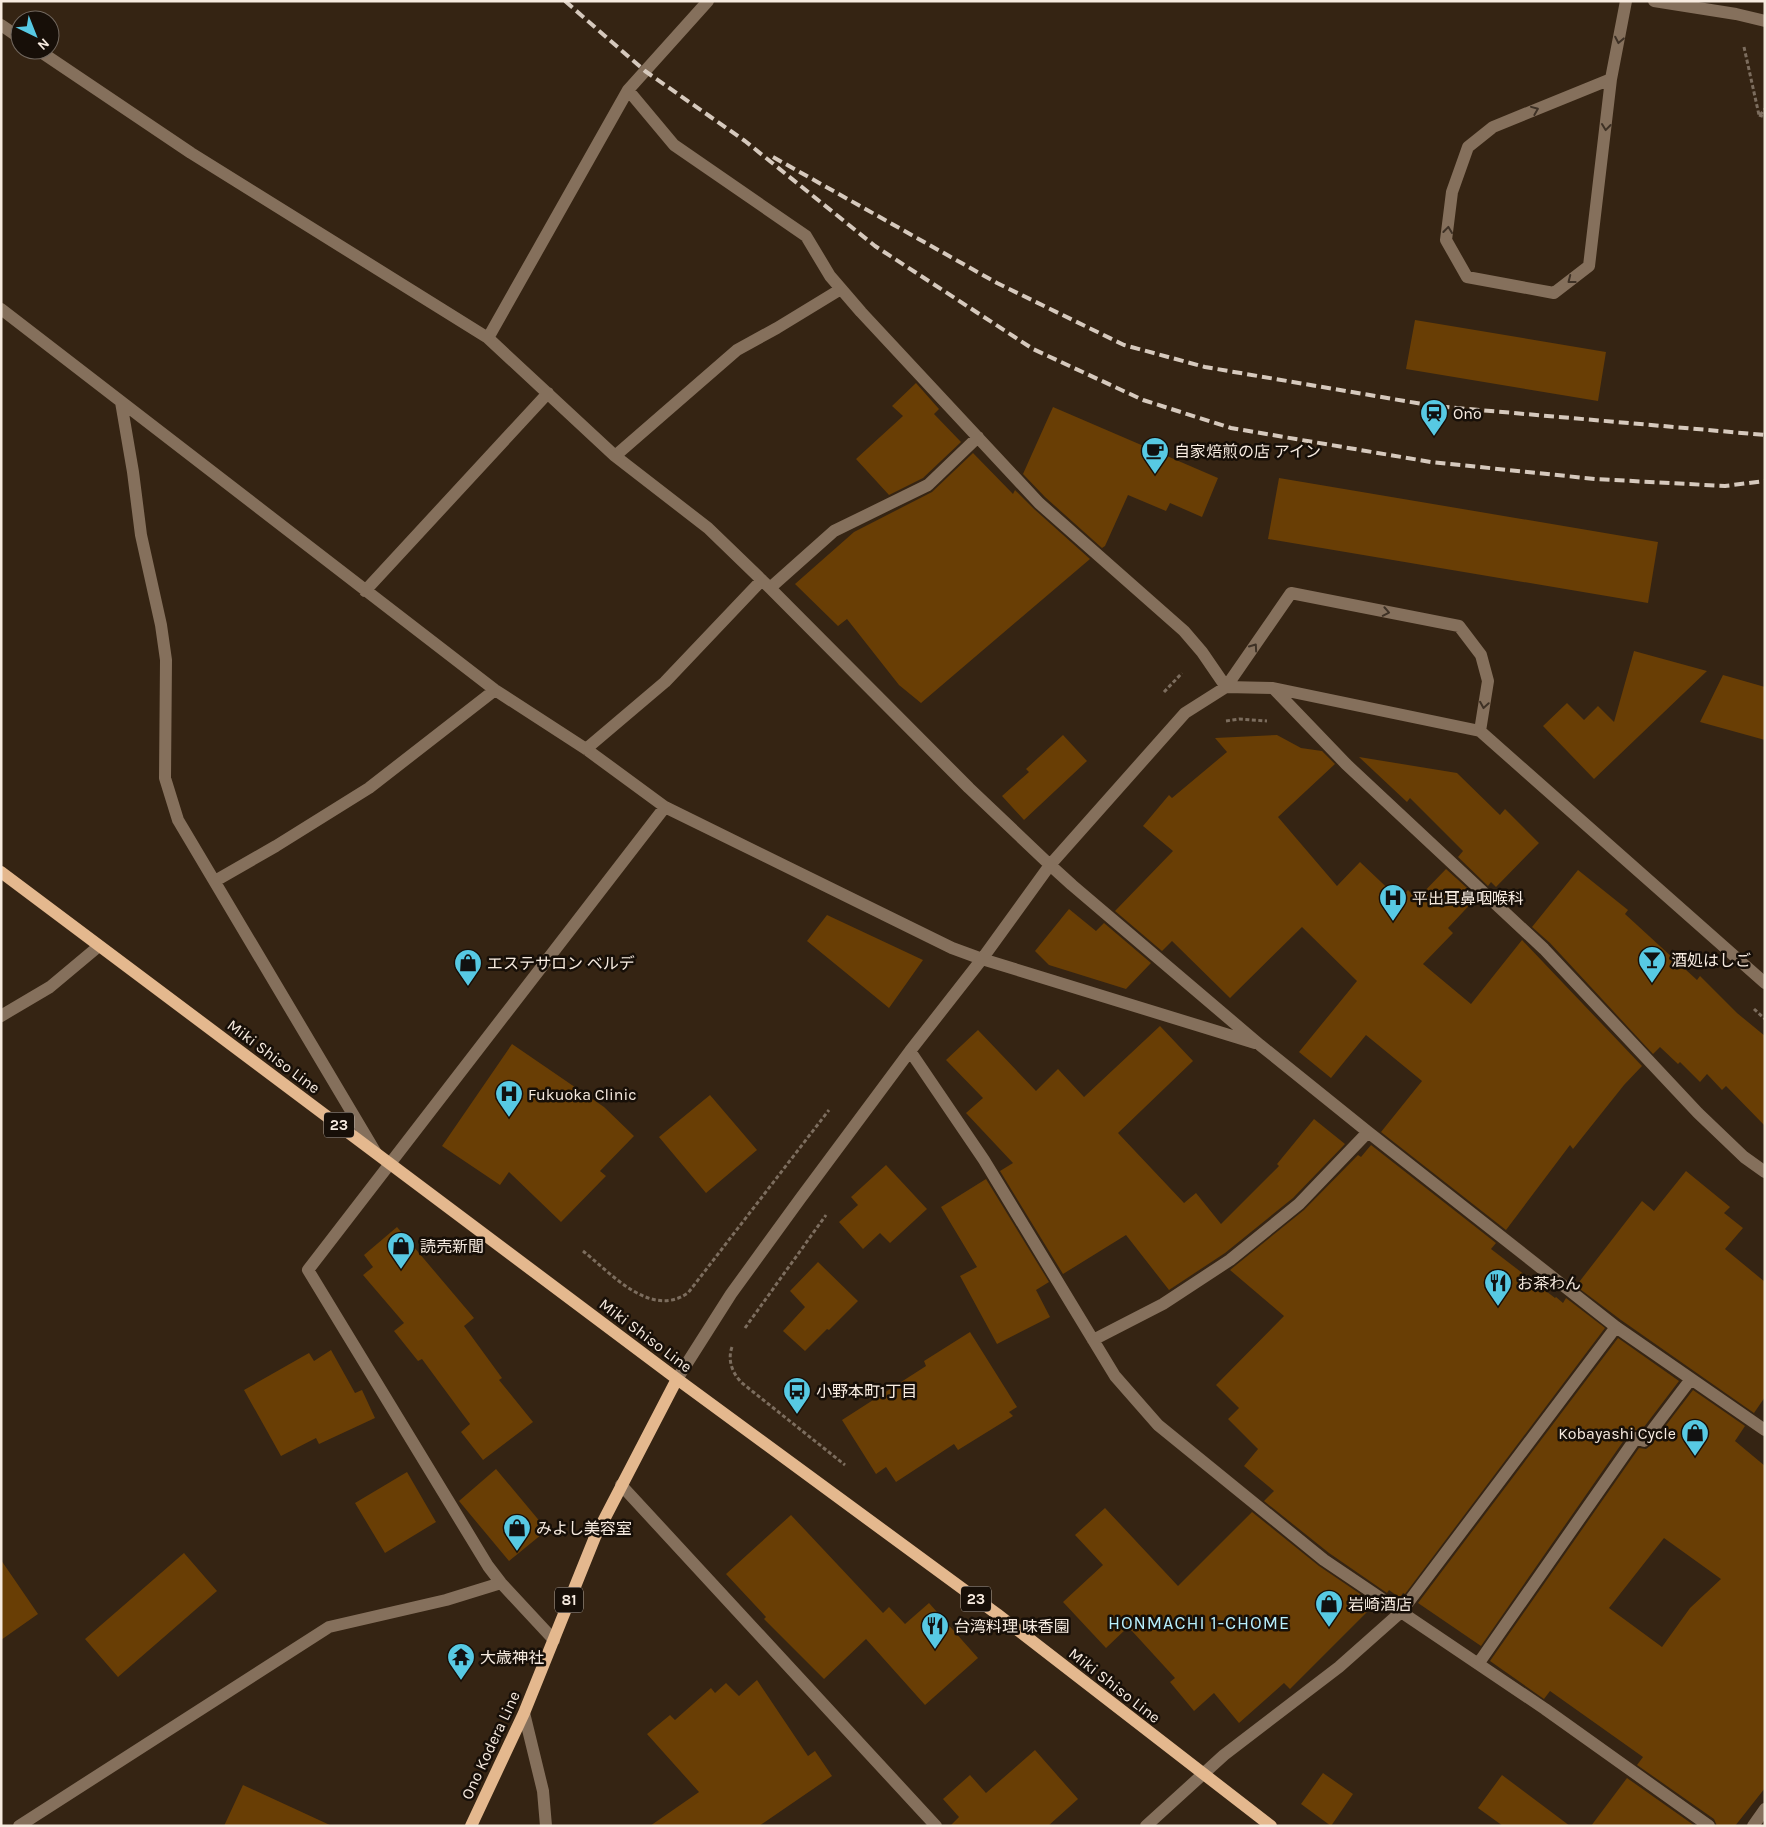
<svg xmlns="http://www.w3.org/2000/svg" width="1766" height="1827" viewBox="0 0 1766 1827" font-family="Karla,'Noto Sans JP',sans-serif">
  <style>
    .building { fill: #693e05; fill-rule: evenodd }
    .lines { fill: none; stroke-linecap: round; stroke-linejoin: round }
    .path { stroke: #7c6d5e; stroke-width: 3; stroke-dasharray: 4 2.5; stroke-linecap: butt }
    .minor { stroke: #85705c; stroke-width: 12 }
    .major { stroke: #e4b88e; stroke-width: 12 }
    .rail { stroke: #d6c9bd; stroke-width: 4; stroke-dasharray: 10 5; stroke-linecap: butt }
    .oneway { stroke: #3e3125 }
    .labels { text-anchor: middle; stroke-width: 5; stroke-linejoin: round; paint-order: stroke }
    .shield { fill: #170f08; stroke: #b4a99f; stroke-width: 1 }
    .shield-label { font-size: 15px; font-weight: bold; fill: #f7ebe0 }
    .poi-label { font-size: 16px; fill: #f7ebe0; stroke: #170f08; text-anchor: start }
    .street-label { font-size: 16px; fill: #f7ebe0; stroke: #170f08 }
    .neighbourhood-label { font-size: 18px; letter-spacing: 1px; fill: #b7effd; stroke: #170f08 }
  </style>
  <rect width="100%" height="100%" fill="#352413"/>
  <path class="building" d="M1415,320l191,32 -8,49 -192,-32z
    M916,383l23,26 -5,5 27,28 -38,36 -34,17 -33,-36 47,-43 -11,-10z
    M1053,407l165,71 -16,39 -32,-14 -4,8 -38,-16 -23,51 -3,2 -57,-51 -22,-23z
    M973,453l40,41 2,-4 19,19 56,50 -169,144 -22,-18 -52,-66 -9,7 -43,-42 59,-52 78,-40z
    M1279,478l379,64 -10,61 -380,-64z
    M1634,651l73,20 -113,108 -51,-53 24,-23 17,17 14,-14 16,16z
    M1723,675l42,12v53l-65,-18z
    M1063,735l24,26 -63,59 -22,-24 27,-24 -3,-3z
    M1277,735l24,13 21,3 13,13 -57,53 59,69 23,-24 40,38 8,-10 9,9 29,-30 31,28 -29,31 5,5 -30,31 48,40 51,-64 120,126 -18,19 -51,64 -3,-4 -64,85 -125,-98 41,-51 -56,-46 -35,43 -32,-26 58,-71 -55,-54 -72,71 -58,-57 -10,10 -47,-40 58,-60 -30,-25 26,-31 3,3 55,-46 -12,-14z
    M1359,757l98,16 43,42 5,-6 34,34 -43,44 -5,-5 -3,4 -30,-29 5,-6 -53,-53 -3,4z
    M1578,870l50,40 -3,4 72,66 3,-4 37,37 28,23v90l-39,-40 -4,4 -15,-16 -7,8 -20,-20 -2,2 -18,-17 -7,7 -103,-111 -18,-16z
    M1069,909l27,22 8,-8 47,40 -25,26 -77,-24 -14,-14z
    M827,915l96,45 -34,48 -82,-67z
    M1160,1026l33,35 -75,72 66,70 12,-10 25,31 58,-58 -2,-2 37,-45 31,25 -52,54 -68,55 -56,37 -43,-55 -63,39 -63,-103 13,-8 -47,-50 17,-15 -37,-38 32,-30 58,61 22,-22 26,28z
    M512,1044l92,63 30,29 -34,35 6,5 -45,46 -52,-50 -9,13 -58,-39z
    M710,1095l47,55 -51,43 -47,-56z
    M1371,1145l125,98 -5,6 64,49 1,-1 7,6 3,-5 39,30 -200,266 -2,-1 -3,5 -11,-8 -2,3 -58,-40 -65,-52 10,-10 -30,-25 14,-17 -30,-30 11,-11 -23,-23 68,-69 -54,-46 74,-60 54,-55 3,2z
    M886,1165l41,44 -37,34 -10,-10 -17,16 -24,-27 19,-17 -7,-8z
    M1686,1171l44,36 -6,6 19,15 -18,21 40,33v115l-11,16 -133,-93 -45,-34 66,-85 12,10z
    M986,1179l63,103 -13,8 14,27 -53,27 -37,-68 17,-9 -36,-60z
    M397,1227l77,91 -10,8 38,52 -3,2 34,42 -50,38 -22,-28 9,-8 -48,-65 -4,2 -24,-30 10,-8 -41,-48 10,-8 -9,-12z
    M818,1262l40,39 -29,29 -2,-1 -22,22 -22,-20 22,-24 -15,-16z
    M970,1332l47,75 -8,5 4,4 -55,34 -4,-6 -58,38 -10,-15 -10,7 -34,-54 84,-54 -2,-5z
    M1618,1338l61,43 -38,50 -6,-1 -6,3 -148,213 -63,-43z
    M331,1350l24,43 7,-3 13,28 -56,26 -3,-6 -35,18 -37,-66 65,-37 5,8z
    M1693,1390l52,36 -10,15 30,25v322l-30,38h-18l-3,-7 -77,-54 6,-8 -93,-66 -6,8 -54,-38 149,-213 7,1 4,-3zM1664,1538l57,41 -31,29 -28,39 -53,-39z
    M496,1469l51,61 -38,31 -50,-60z
    M407,1472l29,50 -51,31 -30,-50z
    M1105,1508l73,78 74,-74 67,54 56,38 -85,85 -6,-6 -45,40 -25,-30 -20,18 -24,-29 5,-4 -43,-47 -5,-3 -21,20 -43,-46 40,-37 -28,-30z
    M791,1515l92,98 6,-6 16,17 24,-21 49,55 -53,47 -59,-66 -42,40 -60,-60 2,-2 -40,-43z
    M184,1553l33,38 -99,86 -33,-38z
    M1,1560l37,54 -37,26z
    M757,1680l51,76 7,-5 17,25 -73,50h-109l49,-34 -52,-58 23,-19 5,5 36,-32 4,5 11,-10 13,13z
    M1035,1750l43,49 -30,27h-98l9,-9 -16,-18 27,-24 16,18z
    M1323,1773l30,21 -22,32 -30,-22z
    M1502,1775l68,51h-67l-25,-18z
    M1627,1778l68,48h-104z
    M243,1785l89,41h-108z"/>
  <g class="lines">
    <path class="path" d="M1744,47l15,68
      M1759,115l6,2
      M1760,115l5,-6
      M1164,692l18,-19
      M1226,721l13,-2 28,2
      M1754,1009l11,10
      M583,1251c28,22 67,68 105,42l141,-183
      M745,1328l81,-113
      M732,1347c-5,14 1,27 10,36l103,82"/>
    <path class="minor" d="M1654,1l82,13 29,7
      M1,25l19,13
      M38,50l153,103 297,185 127,118 93,72 62,60 199,200 81,77 22,20 188,160 108,87 248,195 149,103
      M1611,79l-118,48 -25,20 -16,45 -6,48 21,37 87,16 35,-27 22,-187 15,-78
      M628,90l46,55 132,91 24,40 31,36 178,191 145,128 18,21 24,35 65,-94 168,33 22,29 7,26 -8,50
      M1,309l494,381 91,59 79,58 287,141 30,11 273,84
      M488,338l140,-248 80,-89
      M121,402l12,70 8,63 20,90 5,35 -1,118 13,42 198,333
      M615,456l122,-106 40,-22 64,-39
      M770,588l64,-57 94,-46 50,-48
      M365,591l183,-198
      M1274,689l72,75 198,185 154,164 46,44 21,15
      M586,749l79,-67 97,-102
      M215,881l61,-35 93,-58 126,-98
      M1,1016l49,-29 49,-41
      M910,1051l74,109 131,216 43,49 166,135 221,149 164,117
      M1093,1340l70,-36 67,-44 69,-56 69,-72
      M677,1379l54,-85 69,-95 110,-148 72,-92 68,-94 135,-152 41,-26 47,1 207,43 285,252
      M621,1485l315,341
      M554,1640l-53,-57 -13,-17 -180,-296 357,-463
      M1478,1664l158,-226 8,3 47,-62
      M524,1713l19,78 3,35
      M19,1826l310,-199 117,-27 55,-17
      M1146,1826l78,-71 115,-88 62,-55 215,-285
      M1753,1826l12,-17"/>
    <path class="major" d="M1,872l676,507 320,235 274,212
      M471,1826l53,-113 71,-176 82,-158"/>
    <path class="rail" d="M565,1l80,70 100,70 130,105 158,103 110,51 88,28 200,34 164,17 130,7 40,-5
      M773,157l224,126 127,62 81,22 229,39 331,29"/>
  </g>
  <defs><path id="oneway-chevron" d="M-2-3.5L2.5 0L-2 3.5" fill="none" stroke-width="1.6" stroke-linecap="round" stroke-linejoin="round" transform="scale(1.25)"/></defs>
  <g class="oneway">
    <use href="#oneway-chevron" transform="translate(1619 40) rotate(101)"/>
    <use href="#oneway-chevron" transform="translate(1535 110) rotate(-22)"/>
    <use href="#oneway-chevron" transform="translate(1606 127) rotate(97)"/>
    <use href="#oneway-chevron" transform="translate(1448 230) rotate(-83)"/>
    <use href="#oneway-chevron" transform="translate(1571 280) rotate(142)"/>
    <use href="#oneway-chevron" transform="translate(1386 612) rotate(11)"/>
    <use href="#oneway-chevron" transform="translate(1254 647) rotate(-55)"/>
    <use href="#oneway-chevron" transform="translate(1484 705) rotate(99)"/>
  </g>
  <defs>
    <symbol id="station-pin" viewBox="-11 -11 22 30"><path d="M0 17L-7.5 6A9.5 9.5 0 1 1 7.5 6Z" fill="#57c9e3" stroke="#170f08"/><path d="M-3-6H3Q5-6 5-4V2Q5 4 3 4L4.5 6H3L1.5 4h-3L-3 6H-4.5L-3 4Q-5 4-5 2V-4Q-5-6-3-6ZM-3.5-4v3h7v-3ZM-3.5 1v1.5H-2V1ZM2 1v1.5H3.5V1Z" fill="#111"/></symbol>
    <symbol id="cafe-pin" viewBox="-11 -11 22 30"><path d="M0 17L-7.5 6A9.5 9.5 0 1 1 7.5 6Z" fill="#57c9e3" stroke="#170f08"/><path d="M-5.5-4.5H6V0H3Q3 3.5 0 3.5H-2.5Q-5.5 3.5-5.5 0ZM3-3.2v2h1.7v-2ZM-6 4.5H4V6H-6Z" fill="#111"/></symbol>
    <symbol id="hospital-pin" viewBox="-11 -11 22 30"><path d="M0 17L-7.5 6A9.5 9.5 0 1 1 7.5 6Z" fill="#57c9e3" stroke="#170f08"/><path d="M-5-5h3v3.5h4V-5h3V5h-3V1.5h-4V5h-3Z" fill="#111"/></symbol>
    <symbol id="bar-pin" viewBox="-11 -11 22 30"><path d="M0 17L-7.5 6A9.5 9.5 0 1 1 7.5 6Z" fill="#57c9e3" stroke="#170f08"/><path d="M-6-5H6L.8 .8V4.5H3.5V6h-7V4.5H-.8V.8Z" fill="#111"/></symbol>
    <symbol id="shop-pin" viewBox="-11 -11 22 30"><path d="M0 17L-7.5 6A9.5 9.5 0 1 1 7.5 6Z" fill="#57c9e3" stroke="#170f08"/><path d="M-5-2.5h2.3a2.7 3.5 0 0 1 5.4 0H5L5.5 6h-11ZM-1.5-2.5h3a1.5 2.3 0 0 0-3 0Z" fill="#111"/></symbol>
    <symbol id="restaurant-pin" viewBox="-11 -11 22 30"><path d="M0 17L-7.5 6A9.5 9.5 0 1 1 7.5 6Z" fill="#57c9e3" stroke="#170f08"/><path d="M-5-6h1v4h1v-4h1v4h1v-4h1v5L-1.5 .5V6h-2V.5L-5-1ZM5-6V6H3V1.5H1.5Q1.5-4 5-6Z" fill="#111"/></symbol>
    <symbol id="bus-pin" viewBox="-11 -11 22 30"><path d="M0 17L-7.5 6A9.5 9.5 0 1 1 7.5 6Z" fill="#57c9e3" stroke="#170f08"/><path d="M-5-6H5V4H4V6H2V4H-2V6H-4V4H-5ZM-3.5-4V0h7V-4ZM-3.5 1.2v1.5H-2V1.2ZM2 1.2v1.5H3.5V1.2Z" fill="#111"/></symbol>
    <symbol id="temple-pin" viewBox="-11 -11 22 30"><path d="M0 17L-7.5 6A9.5 9.5 0 1 1 7.5 6Z" fill="#57c9e3" stroke="#170f08"/><path d="M0-6L5-2H3V0L6.5 2.5H4V6H1.5V3h-3V6H-4V2.5H-6.5L-3 0V-2H-5Z" fill="#111"/></symbol>
  </defs>
  <g fill-rule="evenodd">
    <use href="#station-pin" x="1418" y="397" width="32" height="43"/>
    <use href="#cafe-pin" x="1139" y="435" width="32" height="43"/>
    <use href="#hospital-pin" x="1377" y="882" width="32" height="43"/>
    <use href="#bar-pin" x="1636" y="944" width="32" height="43"/>
    <use href="#shop-pin" x="452" y="947" width="32" height="43"/>
    <use href="#hospital-pin" x="493" y="1078" width="32" height="43"/>
    <use href="#shop-pin" x="385" y="1230" width="32" height="43"/>
    <use href="#restaurant-pin" x="1482" y="1267" width="32" height="43"/>
    <use href="#bus-pin" x="781" y="1375" width="32" height="43"/>
    <use href="#shop-pin" x="1679" y="1417" width="32" height="43"/>
    <use href="#shop-pin" x="501" y="1512" width="32" height="43"/>
    <use href="#shop-pin" x="1313" y="1588" width="32" height="43"/>
    <use href="#restaurant-pin" x="919" y="1610" width="32" height="43"/>
    <use href="#temple-pin" x="445" y="1641" width="32" height="43"/>
  </g>
  <g class="labels">
    <g class="shield">
      <rect x="324" y="1112.5" width="30" height="25" rx="4"/>
      <rect x="961" y="1586.5" width="30" height="25" rx="4"/>
      <rect x="555" y="1587.5" width="28" height="25" rx="4"/>
    </g>
    <g class="shield-label">
      <text x="339" y="1130">23</text>
      <text x="976" y="1604">23</text>
      <text x="569" y="1605">81</text>
    </g>
    <g class="poi-label">
      <text x="1453" y="419">Ono</text>
      <text x="1174" y="457">自家焙煎の店 アイン</text>
      <text x="1412" y="904">平出耳鼻咽喉科</text>
      <text x="1671" y="966">酒処はしご</text>
      <text x="487" y="969">エステサロン ベルデ</text>
      <text x="528" y="1100">Fukuoka Clinic</text>
      <text x="420" y="1252">読売新聞</text>
      <text x="1517" y="1289">お茶わん</text>
      <text x="816" y="1397">小野本町1丁目</text>
      <text x="1676" y="1439" text-anchor="end">Kobayashi Cycle</text>
      <text x="536" y="1534">みよし美容室</text>
      <text x="1348" y="1610">岩崎酒店</text>
      <text x="954" y="1632">台湾料理 味香園</text>
      <text x="480" y="1663">大歳神社</text>
    </g>
    <g class="street-label">
      <text transform="translate(274 1056) rotate(37)" y="6">Miki Shiso Line</text>
      <text transform="translate(646 1335) rotate(37)" y="6">Miki Shiso Line</text>
      <text transform="translate(1115 1685) rotate(38)" y="6">Miki Shiso Line</text>
      <text transform="translate(490 1745) rotate(-65)" y="6">Ono Kodera Line</text>
    </g>
    <g class="neighbourhood-label">
      <text x="1199" y="1629">HONMACHI 1-CHOME</text>
    </g>
  </g>
  <rect width="1766" height="1827" fill="none" stroke="#f7ebe0" stroke-width="5"/>
  <g transform="translate(35 35) rotate(137)"><circle r="24" fill="#170f08" stroke="#71675e"/>
  <path d="M0-4L9 19L0 12L-9 19Z" fill="#57c9e3"/>
  <text y="-8" font-size="14" font-weight="bold" text-anchor="middle" fill="#f7ebe0">N</text>
  </g>
</svg>
